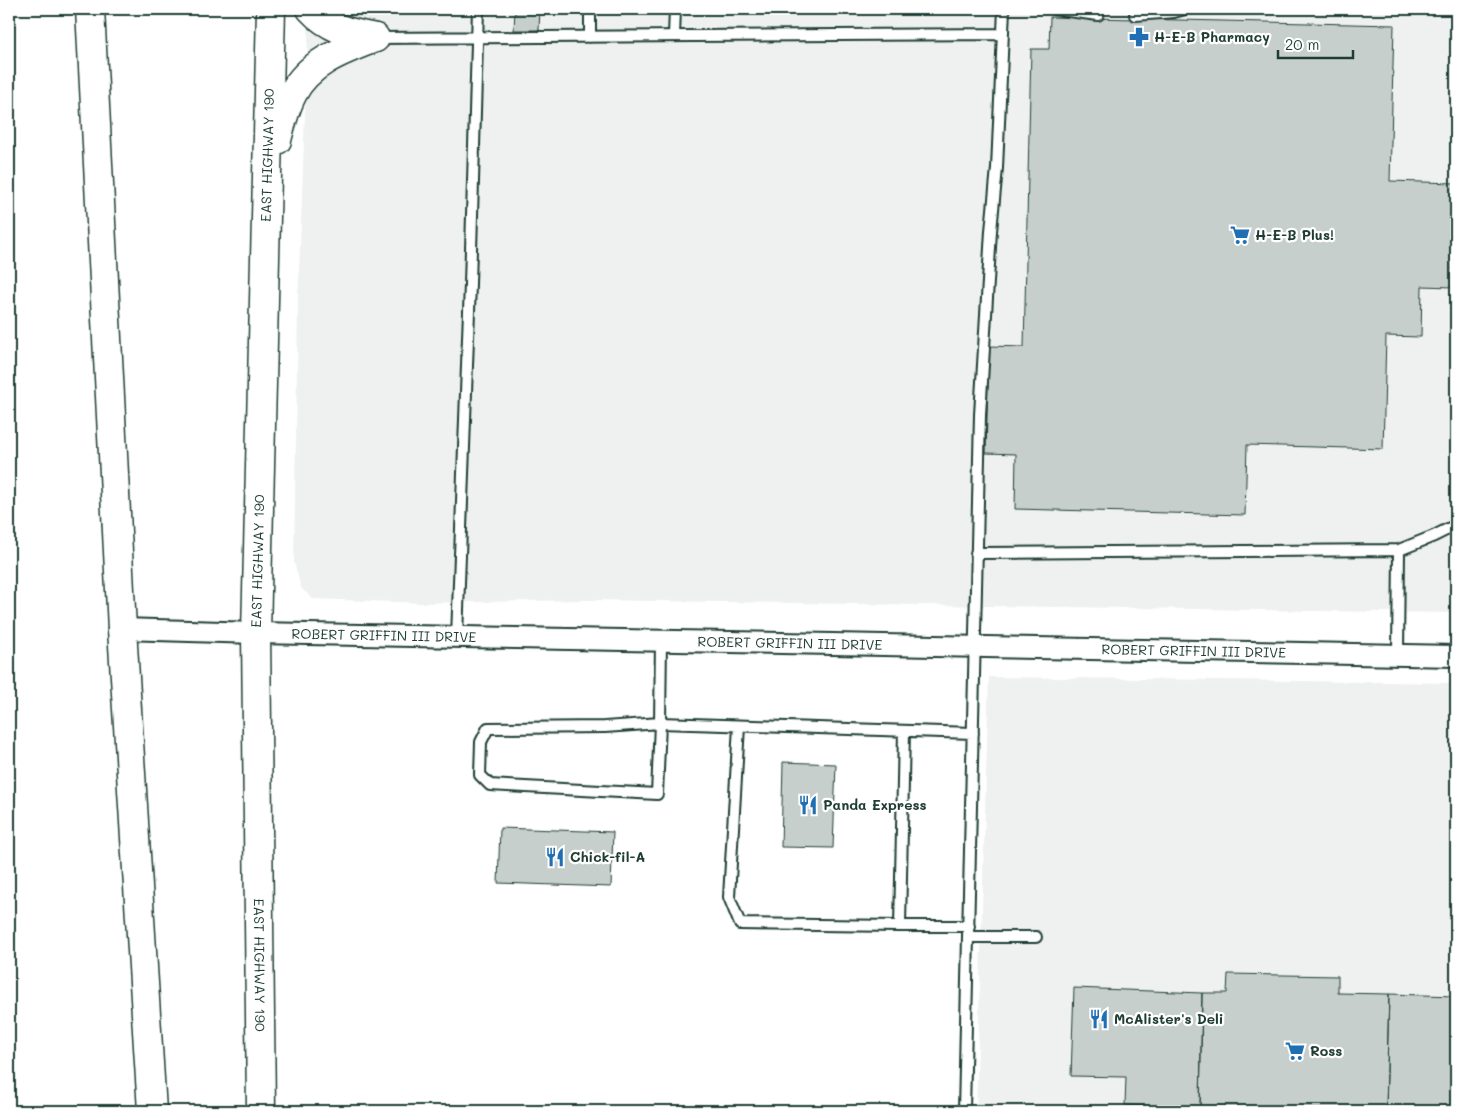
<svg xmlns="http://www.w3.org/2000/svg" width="1465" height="1120" viewBox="0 0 1465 1120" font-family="Mali,sans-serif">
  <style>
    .built { fill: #eef1f0 }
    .building { fill: #c7cfcc; stroke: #1f3d34 }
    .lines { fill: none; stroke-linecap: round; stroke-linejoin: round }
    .service-casing { stroke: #1f3d34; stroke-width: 14 }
    .minor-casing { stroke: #1f3d34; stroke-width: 24 }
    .primary-casing { stroke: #1f3d34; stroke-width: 31 }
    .motorway-casing { stroke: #1f3d34; stroke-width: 31 }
    .service { stroke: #fff; stroke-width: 10 }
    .minor { stroke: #fff; stroke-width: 20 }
    .primary { stroke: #fff; stroke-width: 28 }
    .motorway { stroke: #fff; stroke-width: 28 }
    .labels { text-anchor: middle; stroke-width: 4.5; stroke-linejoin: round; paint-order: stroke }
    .poi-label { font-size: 14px; font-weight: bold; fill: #1f3d34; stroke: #fff; text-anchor: start }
    .street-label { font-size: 14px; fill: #1f3d34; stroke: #fff }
  </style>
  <rect width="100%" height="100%" fill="#fff"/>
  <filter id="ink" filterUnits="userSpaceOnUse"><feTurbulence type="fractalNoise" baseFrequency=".02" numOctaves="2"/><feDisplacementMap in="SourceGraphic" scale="10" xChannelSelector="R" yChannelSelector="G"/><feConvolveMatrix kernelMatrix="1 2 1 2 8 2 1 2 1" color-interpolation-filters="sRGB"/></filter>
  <g filter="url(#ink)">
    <path class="built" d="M309,9h1147v604l-870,-13 -164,3 -109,-4 -12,-11 -7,-26 4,-261z
      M989,677l467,6v428h-480z"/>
    <path class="building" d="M515,9h25l-1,21h-25z
      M1050,17l344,8 -4,156 65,2 -3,104 -30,-1 -1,51 -35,-1 -3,113 -136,-4 -2,70 -230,-6 1,-55 -30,-1 3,-107 35,1 7,-298h18z
      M783,762l53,2 -3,84 -52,-1z
      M500,828l113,4 -2,55 -113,-4z
      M1228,974l110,2v17l51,1 -3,117h-186l2,-118h25z
      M1074,988l128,5 -2,115 -75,-3 1,-28 -55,-1z
      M1389,994l67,2v115l-70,-1z
      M519,1109l108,2h-108z"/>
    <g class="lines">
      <defs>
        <path id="service" d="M1054,9l44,6
          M1135,15l39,-3 11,-3
          M674,36l1,-27
          M590,37v-28
          M376,38l627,-4
          M976,553l423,-3
          M457,637l13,-353 8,-275
          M661,640l-1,83 -3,71 -167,-9 -10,-10 1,-33 7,-14 117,-1 55,-4 313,10
          M1398,655l1,-105 35,-14 22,-11
          M739,726l-10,171 11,27 160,2
          M904,731l-4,195h69
          M968,937h68
          M964,1111l16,-696 11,-184 6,-63 7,-159"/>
        <g id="minor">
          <path id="s1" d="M122,629l134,4 1200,23"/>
        </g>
        <g id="primary">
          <path d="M122,629l30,482"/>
          <path id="s2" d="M256,633l5,478"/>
        </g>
        <g id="motorway">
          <path d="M90,9l32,620"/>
          <path d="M311,9c18,20 39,24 64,29"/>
          <path d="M277,140c4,-16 8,-32 16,-47 16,-31 51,-43 82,-55"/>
          <path id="s3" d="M256,633l15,-624"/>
        </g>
      </defs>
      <use href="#service" class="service-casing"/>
      <use href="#minor" class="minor-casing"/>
      <use href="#primary" class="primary-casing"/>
      <use href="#motorway" class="motorway-casing"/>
      <use href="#service" class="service"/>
      <use href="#minor" class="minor"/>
      <use href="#primary" class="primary"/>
      <use href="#motorway" class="motorway"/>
    </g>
  </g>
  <defs>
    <symbol id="pharmacy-bare" viewBox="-9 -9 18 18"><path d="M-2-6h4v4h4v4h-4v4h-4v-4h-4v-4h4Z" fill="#1f6fb2" stroke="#fff" stroke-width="2.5" paint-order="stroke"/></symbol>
    <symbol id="supermarket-bare" viewBox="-9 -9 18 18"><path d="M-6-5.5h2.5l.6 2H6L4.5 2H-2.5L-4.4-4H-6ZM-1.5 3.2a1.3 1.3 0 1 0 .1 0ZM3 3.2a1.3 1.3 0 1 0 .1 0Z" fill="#1f6fb2" stroke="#fff" stroke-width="2.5" paint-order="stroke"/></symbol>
    <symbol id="restaurant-bare" viewBox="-9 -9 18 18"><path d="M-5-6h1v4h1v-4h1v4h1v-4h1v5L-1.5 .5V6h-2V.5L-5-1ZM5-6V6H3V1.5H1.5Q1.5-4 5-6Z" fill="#1f6fb2" stroke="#fff" stroke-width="2.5" paint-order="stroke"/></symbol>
  </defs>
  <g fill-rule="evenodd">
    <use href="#pharmacy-bare" x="1125" y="23" width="28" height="28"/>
    <use href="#supermarket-bare" x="1226" y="221" width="28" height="28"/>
    <use href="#restaurant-bare" x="794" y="791" width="28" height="28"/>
    <use href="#restaurant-bare" x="541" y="843" width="28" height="28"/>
    <use href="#restaurant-bare" x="1085" y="1005" width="28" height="28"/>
    <use href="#supermarket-bare" x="1281" y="1037" width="28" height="28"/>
  </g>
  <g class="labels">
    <g class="poi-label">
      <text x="1154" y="42">H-E-B Pharmacy</text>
      <text x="1255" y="240">H-E-B Plus!</text>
      <text x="823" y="810">Panda Express</text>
      <text x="570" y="862">Chick-fil-A</text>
      <text x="1114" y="1024">McAlister's Deli</text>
      <text x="1310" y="1056">Ross</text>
    </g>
    <g class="street-label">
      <text dy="5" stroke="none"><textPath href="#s3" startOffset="478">EAST HIGHWAY 190</textPath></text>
      <text dy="5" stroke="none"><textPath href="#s3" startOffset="72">EAST HIGHWAY 190</textPath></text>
      <text dy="5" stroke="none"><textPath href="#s1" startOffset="262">ROBERT GRIFFIN III DRIVE</textPath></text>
      <text dy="5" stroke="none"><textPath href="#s1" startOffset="668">ROBERT GRIFFIN III DRIVE</textPath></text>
      <text dy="5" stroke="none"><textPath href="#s1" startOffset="1072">ROBERT GRIFFIN III DRIVE</textPath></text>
      <text dy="5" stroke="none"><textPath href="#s2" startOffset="332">EAST HIGHWAY 190</textPath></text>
    </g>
  </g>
  <rect width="1465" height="1120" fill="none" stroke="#fff" stroke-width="30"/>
  <rect x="15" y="15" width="1435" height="1090" fill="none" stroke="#1f3d34" stroke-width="2" filter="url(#ink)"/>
  <path d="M1278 50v8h75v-8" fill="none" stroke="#1f3d34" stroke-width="2.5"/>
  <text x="1285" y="50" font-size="15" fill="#1f3d34" stroke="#ffffff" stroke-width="4" paint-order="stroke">20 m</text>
</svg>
